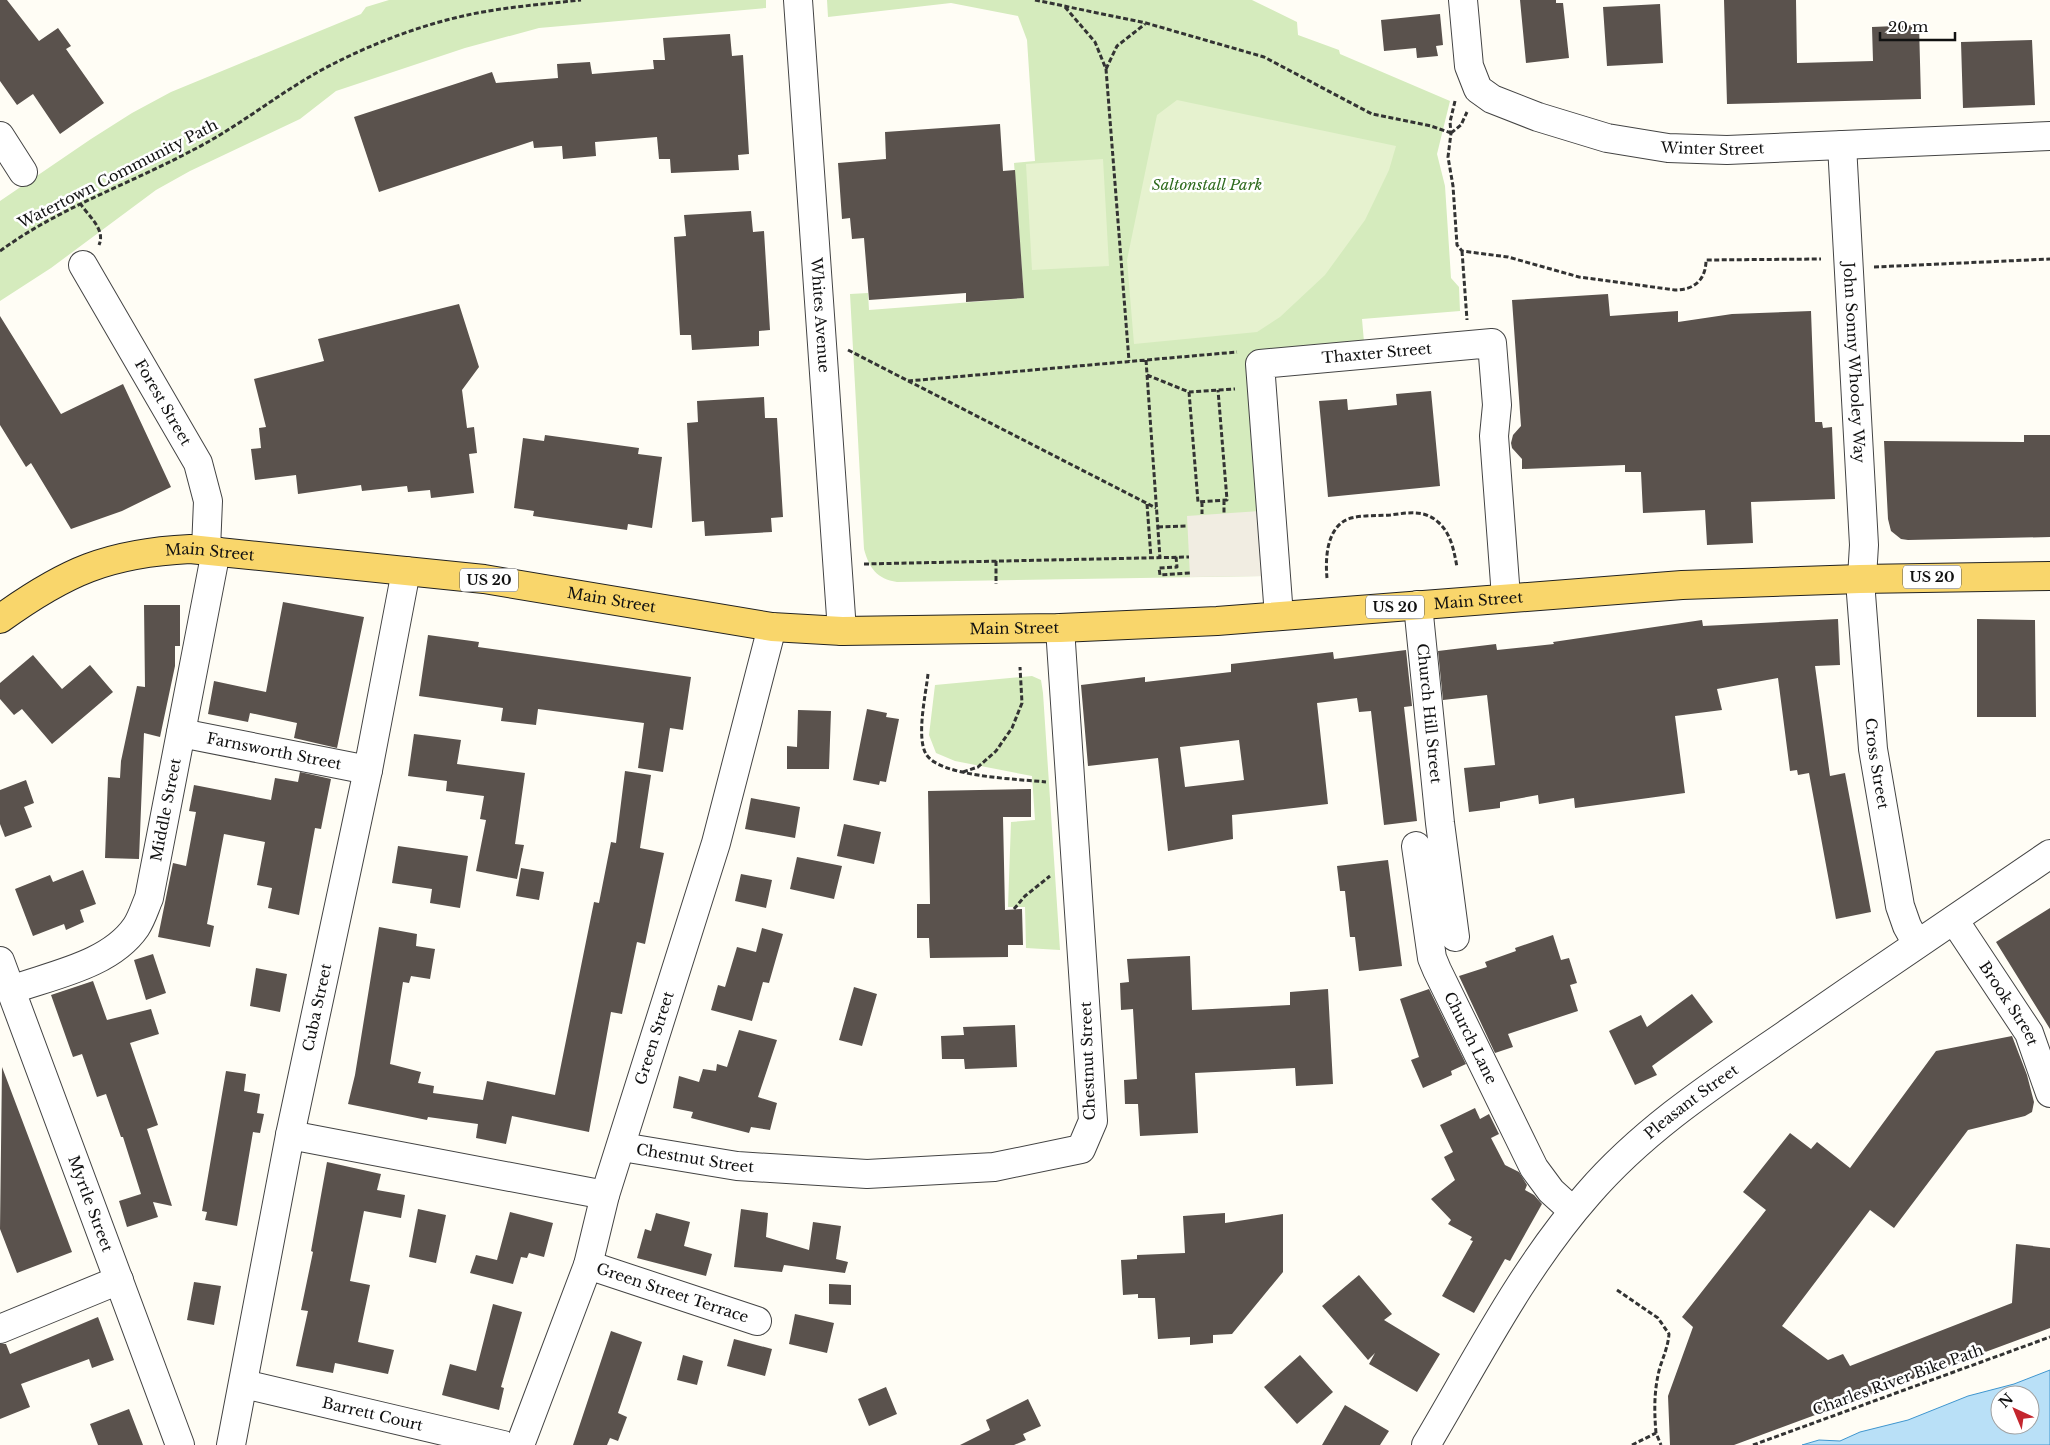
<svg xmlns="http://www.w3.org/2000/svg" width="2050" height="1445" viewBox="0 0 2050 1445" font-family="'Libre Baskerville',serif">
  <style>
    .green { fill: #d5ebbd }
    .pitch { fill: #e6f2cf }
    .plaza { fill: #f1ede2 }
    .water { fill: #b9e0f7; stroke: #3f96cf; fill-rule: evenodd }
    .building { fill: #5a524d; fill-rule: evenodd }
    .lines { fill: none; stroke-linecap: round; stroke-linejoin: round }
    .minor-casing { stroke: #444; stroke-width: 30 }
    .major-casing { stroke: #222; stroke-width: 30 }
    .path { stroke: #333; stroke-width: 3; stroke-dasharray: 5 2.5; stroke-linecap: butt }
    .minor { stroke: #fff; stroke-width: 28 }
    .major { stroke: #f9d66b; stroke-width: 28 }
    .labels { text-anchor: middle; stroke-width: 5; stroke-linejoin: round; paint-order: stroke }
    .shield { fill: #fff; stroke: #585858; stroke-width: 1 }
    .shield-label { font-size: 14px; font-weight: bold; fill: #111 }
    .street-label { font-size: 15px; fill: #111; stroke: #fff }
    .park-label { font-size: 15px; font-style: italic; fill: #2f6b1f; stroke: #fff }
  </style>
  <rect width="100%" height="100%" fill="#fffdf5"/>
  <path class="green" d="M389,0h377v8l-227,20 -74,20 -129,43 -36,28 -110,52 -34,19 -105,78 -51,33v-100l91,-62 41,-26 39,-21 190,-78 5,-7z
    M827,0h425l45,22 1,13 41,15 1,4 110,47 -13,53 8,32 6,92 8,9 1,24 -98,8 2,23 -115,12 16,222 -368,6c-20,-3 -28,-14 -33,-33l-14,-255 18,-1 1,17 155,-12 -10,-135 21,-2 -8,-121 -9,-24 -67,-13 -123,14z
    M1032,676l9,4 2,13 17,257 -34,-2 -1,-41h-17l3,-85 24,-2 -3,-44 -77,-15 -19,-8 -7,-18 6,-50z"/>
  <path class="pitch" d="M1177,100l219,46 -7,24 -24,50 -40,55 -45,42 -23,15 -123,12 -7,-84 30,-145z
    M1103,159l6,107 -77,4 -6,-106z"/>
  <path class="plaza" d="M1260,511l5,65 -75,1 -3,-61z"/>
  <path class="water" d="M2050,1370v75h-248l17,-5 21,1 20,-9 48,-12 60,-24 46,-12zM2000,1395h30v30h-30z"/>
  <path class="building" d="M0,0h7l32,41 19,-13 13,18 -5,3 38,54 -44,31 -27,-40 -16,11 -17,-24z
    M1520,0h36v3h7l6,55 -43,5z
    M1724,0h72l1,63 76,-2 -1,-34 47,-2 2,74 -194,5z
    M1660,4l3,59 -56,3 -4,-59z
    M1440,14l3,31 -7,1 2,10 -21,2 -1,-10 -32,3 -3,-31z
    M730,34l2,22 11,-1 6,99 -11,1 1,15 -68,3 -1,-14h-11l-2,-22 -62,5 1,14 -33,3 -1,-13 -28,2 -1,-7 -154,51 -25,-75 138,-45 4,11 62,-5 -1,-14 33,-2 2,12 62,-5 -1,-9h12l-2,-22z
    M2032,40l3,65 -72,3 -2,-66z
    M1000,124l3,47 12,-1 9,128 -58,4v-9l-97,7 -5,-62 -12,1 -2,-21 -8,1 -4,-56 48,-4 -1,-27z
    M751,211l2,21 11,-1 6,99 -11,1v15l-67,4 -1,-15h-11l-6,-98 12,-1 -2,-21z
    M1608,294l2,22 68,-5v11l54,-8 79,-3 4,111h7l1,6 9,-1 3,72 -84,3 2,41 -46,2 -2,-35 -62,3 -2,-41h-16v-7l-103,4v-10l-10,-11 -1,-5 2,-8 8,-9 -9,-126z
    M459,304l20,63 -17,23 5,38 7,-1 3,26 -8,1 5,39 -43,5 -1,-8 -22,2 -1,-6 -45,5 -1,-6 -63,9 -2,-19 -41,5 -4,-31 10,-1 -2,-20 7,-1 -12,-48 70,-18 -6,-22z
    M0,316l61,98 62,-30 48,103 -49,24 -51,18 -40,-66 -5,4 -26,-42z
    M1431,391l9,95 -112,11 -9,-96 28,-2 1,11 49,-5 -1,-11z
    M764,397l1,21h12l6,99 -12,1 1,14 -67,4 -1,-15 -12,1 -5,-99 11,-1 -1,-21z
    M545,435l94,13 -1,6 24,3 -10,71 -24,-4 -1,6 -94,-14 1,-5 -20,-3 9,-70 21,3z
    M2024,435h26v102l-142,3 -7,-1 -10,-8 -3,-12 -4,-78 140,1z
    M283,602l81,15 -27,131 -43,-10 3,-15 -47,-10 -2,9 -40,-8 6,-33 52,11z
    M144,605h36v41h-5v20l-15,71 -16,-4 -5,126 -34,-1 3,-81 12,1 1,-17 16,-75 8,1z
    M1838,619l2,46 -25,1 15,110 15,-3 26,139 -35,7 -27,-146 -11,2 -1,-5 -7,1 -12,-93 -61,11 5,21 -47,6 10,77 -110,15 -1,-10 -35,6 -1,-9 -38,7v6l-31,4 -5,-44 31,-3 -8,-70 -44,5 -5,-49 58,-7 1,6 57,-6 -1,-2 149,-22 1,6z
    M1977,619l58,1 1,97h-59z
    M428,635l51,7 -1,5 213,30 -8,53 -13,-2 -7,44 -25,-4 6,-45 -106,-14 -2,16 -35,-4 2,-13 -84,-12z
    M1406,650l6,56 -8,1 13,114 -33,4 -13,-114 -12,1 -2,-14 -40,5 11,101 -96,11 1,24 -65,12 -10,-93 -70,8 -7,-81 64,-8v5l86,-10v-8l102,-12 1,7zM1239,740l5,40 -59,7 -5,-40z
    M33,655l29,34 28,-24 23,27 -61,52 -30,-35 -8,6 -14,-16v-16z
    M867,709l20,4 -1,4 13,2 -13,63 -6,-1 -1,4 -26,-5z
    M798,710l33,1 -2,58h-42v-23l10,1z
    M414,734l47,6 -4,24 68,9 -10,71 9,1 -7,34 -41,-8 10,-51 -6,-1 4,-23 -38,-5 1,-10 -39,-5z
    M625,771l26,4 -11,73 24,5 -19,91 -8,-2 -15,72 -11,-2 -22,120 -77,-16 -6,28 -30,-6 2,-14 -50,-7 -1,3 -79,-16 7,-29 24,-148 38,7 -1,12 19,3 -5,30 -19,-3 -2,7 -6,-1 -13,82 31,8 -3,11 16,3 -1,7 50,7 4,-19 68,14 39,-193 5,1 12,-61 5,1z
    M300,772l31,7 -10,50 -6,-1 -16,87 -31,-7 4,-20 -15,-3 8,-43 -41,-8 -17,90 7,2 -4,21 -52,-10 15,-74 13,3 10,-54 -7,-1 5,-26 77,15 4,-22 23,4z
    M26,780l8,23 -10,4 8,20 -27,10 -5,-13v-34z
    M1031,789v28h-28l2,93 17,-1 1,36h-15v12l-78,1 -1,-20h-12v-34h13l-2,-113z
    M751,798l49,9 -5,31 -50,-9z
    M844,824l37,8 -7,32 -37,-8z
    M398,846l70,10 -8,52 -30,-5 2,-14 -40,-6z
    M797,857l45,9 -8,33 -44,-10z
    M1388,860l14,106 -43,5 -4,-34h-5l-5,-46h-5l-3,-25z
    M521,868l23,4 -5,28 -23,-4z
    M83,870l13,34 -16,6 4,12 -18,8 -2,-6 -31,12 -18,-47 35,-14 3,7z
    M741,874l31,6 -6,28 -31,-7z
    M2050,908v121l-54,-87z
    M762,928l21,6 -14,49 -6,-1 -11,39 -41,-11 7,-25 7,2 12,-40 19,5z
    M1553,935l8,25 8,-2 8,25 -7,2 8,26 -70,23 5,13 -18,6 -36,-77 28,-9 -2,-5 31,-11 -1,-3z
    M153,954l13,39 -20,7 -12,-40z
    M1190,956l2,54 98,-5v-13l38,-3 5,95 -37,2 -1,-18 -100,5 3,60 -58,3 -2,-32h-13l-1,-24 13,-1 -4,-70 -12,1 -1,-27 9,-1 -2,-23z
    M256,968l31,6 -7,38 -30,-6z
    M93,981l14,39 44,-11 8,25 -29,9 28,82 -11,4 25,77 -19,-4 5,15 -31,10 -8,-26 22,-7 -18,-57h-2l-15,-43 -9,3 -15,-43 -9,3 -22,-62z
    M854,987l23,7 -15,52 -23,-6z
    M1429,989l37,75 -15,7 1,4 -29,13 -12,-28 8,-3 -19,-58z
    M1692,994l21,28 -61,44 5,9 -22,10 -26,-54 32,-16 6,12z
    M1015,1025l2,42 -52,2 -1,-10h-22l-1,-23 23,-1 -1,-8z
    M739,1030l38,10 -19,57 19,6 -7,27 -19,-3 -2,6 -58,-15 2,-6 -20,-4 6,-32 20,6 4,-13 13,2 1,-7 10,3z
    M2012,1036l15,39 7,27 -2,10 -7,4 -57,14 -74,98 -24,-18 -88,116 46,34 15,-6 7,12 162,-63 4,-59 34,4v80l-316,117h-64l-2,-49 25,-69 -11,-10 84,-107 -23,-18 47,-59 21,16 6,-7 33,26 86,-117z
    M2,1067l70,185 -55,21 -17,-44z
    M226,1071l20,3 -2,17 16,3 -3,19 7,1 -4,19 -7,-1 -16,94 -32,-6 2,-8 -5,-1z
    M1475,1108l5,11 9,-5 10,20 -8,4 14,27 14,7 8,13 -2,5 9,5 8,9 -32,57 -5,-2 -31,54 -32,-17 31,-55 -3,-1 2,-3 -24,-13 3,-4 -20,-21 24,-19 -11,-23 9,-5 -13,-27z
    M327,1162l54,12 -4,16 28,5 -4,23 -37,-7 -14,70 20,4 -12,57 36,8 -6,24 -53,-11 -2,10 -37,-7 12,-55 -7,-1 12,-58 -2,-1z
    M418,1209l28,6 -10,48 -27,-6z
    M741,1209l27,4 -2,24 43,13 4,-28 28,4 -5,33 12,3 -3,11 -61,-8 -2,7 -48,-5z
    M510,1212l43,11 -9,34 -15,-4 -2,5 -6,-1 -8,27 -43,-11 6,-18 21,5z
    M656,1213l34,9 -6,24 28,8 -6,22 -69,-18 8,-29 6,2z
    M1225,1213v10l58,-9v58l-51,62 -19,1v8l-23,2v-8l-32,2 -3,-41h-17v-4l-15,1 -2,-35 16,-1v-4l48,-2 -2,-37z
    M1359,1275l33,39 -8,6 56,34 -23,38 -48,-28 6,-11 -7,7 -46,-54z
    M194,1282l27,4 -7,39 -27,-5z
    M829,1284l22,1v20l-22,-1z
    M493,1304l29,8 -21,75 3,1 -5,22 -57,-15 8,-31 26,7z
    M795,1314l39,9 -7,30 -38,-9z
    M98,1317l16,43 -22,8 -3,-9 -68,25 9,23 -30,12v-75h6l4,10z
    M611,1331l31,11 -24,71 9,4 -9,24 -8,-3 -3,7h-34z
    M734,1339l38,10 -7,27 -38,-10z
    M683,1355l20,6 -6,24 -20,-5z
    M1300,1355l33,37 -36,32 -33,-37z
    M886,1387l11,27 -28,12 -11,-27z
    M1028,1399l13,27 -18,8 3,6 -12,5h-54l30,-15 -4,-10z
    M1345,1405l44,26 -9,14h-58z
    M129,1409l14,36h-45l-8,-21z"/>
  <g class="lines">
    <defs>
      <g id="minor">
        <path id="s1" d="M798,0l44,631"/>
        <path id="s2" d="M1463,0l6,66 9,23 14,10 46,18 69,21 61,10 59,2 323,-14"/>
        <path d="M0,136l23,36"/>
        <path id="s3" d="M1842,145l22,400 -3,49 12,155 27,157 7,20 10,18"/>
        <path id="s4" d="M83,265l115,198 10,38 -2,48"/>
        <path id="s5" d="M1418,605l22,218 15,114"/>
        <path id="s6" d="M1279,616l-19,-252 232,-21 5,62 -3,31 12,161"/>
        <path id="s7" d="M181,733l187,37"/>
        <path id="s8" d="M1416,846l16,112 5,12 97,198 17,23 22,20"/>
        <path id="s9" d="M1954,920l75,113 21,60"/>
        <path id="s10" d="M0,961l180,484"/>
        <path id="s11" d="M11,990c41,-15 99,-25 125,-63 6,-9 9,-20 13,-29l67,-347"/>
        <path d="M290,1135l315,60"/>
        <path id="s12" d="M622,1147l115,19 130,8 127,-7 87,-18 12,-28 -33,-493"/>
        <path id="s13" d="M588,1265l169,56"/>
        <path d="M0,1329l119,-49"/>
        <path id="s14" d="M244,1384l259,61"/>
        <path id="s15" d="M231,1445l59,-310 78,-365 38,-199"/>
        <path id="s16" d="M520,1445l68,-180 17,-70 111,-352 56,-216"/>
        <path id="s17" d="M1426,1445c50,-84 96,-176 162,-251 56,-65 127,-111 197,-159 88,-61 177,-121 265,-181"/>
      </g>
      <g id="major">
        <path id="s18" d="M0,619c65,-47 108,-66 190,-70l294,30 288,48 70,4 218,-3 157,-7 465,-36 178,-6 190,-3"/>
      </g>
    </defs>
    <use href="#minor" class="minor-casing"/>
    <use href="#major" class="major-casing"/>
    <path class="path" d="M1035,0l111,23 118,34 108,57 59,12 20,7
      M1065,7l30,35 11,27 23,292
      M1106,69l11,-23 28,-22
      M1455,101l-5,21 1,11 -3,24 5,29 4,59 5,6 46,6 71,20 96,13c19,0 31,-10 31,-30l115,-1
      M1451,133l10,-8 6,-13
      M80,203c8,13 26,26 19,42
      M0,251c59,-43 127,-66 191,-100 50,-25 92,-62 142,-87 43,-22 91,-40 139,-50 35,-7 72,-10 109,-14
      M1462,251l5,69
      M1874,267l176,-8
      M848,350l308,158
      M1146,360l14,198
      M1147,375l42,17 46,-3
      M908,381l329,-29
      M1189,392l9,110 29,-2 -9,-110
      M1224,500v13
      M1202,502v12
      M1147,504l4,54
      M1158,527l29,-1
      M1176,557l1,10 -18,1 1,7 30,-2
      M996,561v23
      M864,564l325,-7
      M1327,578c-2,-21 0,-53 24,-60 12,-3 26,-2 39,-3 17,-2 34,-6 48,7 13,11 16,29 19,45
      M928,674c-2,19 -12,63 -2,80 13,23 93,25 120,28
      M963,772l15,-5 18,-16 16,-23 10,-25 -2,-36
      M1014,909l11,-13 25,-20
      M1617,1290l41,28 11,16c-1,12 -5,21 -9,33 -6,22 -6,43 -4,66
      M1632,1445l24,-12 5,12
      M1753,1445l297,-108"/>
    <use href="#minor" class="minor"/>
    <use href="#major" class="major"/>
  </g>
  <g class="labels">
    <g class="shield">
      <rect x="1903" y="565.5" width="58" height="23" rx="4"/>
      <rect x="460" y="568.5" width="58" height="23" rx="4"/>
      <rect x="1366" y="595.5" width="58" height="23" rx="4"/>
    </g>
    <g class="shield-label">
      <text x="1932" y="582">US 20</text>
      <text x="489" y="585">US 20</text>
      <text x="1395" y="612">US 20</text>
    </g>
    <g class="street-label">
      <text dy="5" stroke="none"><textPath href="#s2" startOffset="336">Winter Street</textPath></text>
      <text transform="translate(118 174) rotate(-27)" y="5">Watertown Community Path</text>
      <text dy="5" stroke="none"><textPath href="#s1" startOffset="316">Whites Avenue</textPath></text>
      <text dy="5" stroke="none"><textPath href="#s6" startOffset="370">Thaxter Street</textPath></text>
      <text dy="5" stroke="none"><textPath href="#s3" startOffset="218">John Sonny Whooley Way</textPath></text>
      <text dy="5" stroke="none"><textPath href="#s4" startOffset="159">Forest Street</textPath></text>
      <text dy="5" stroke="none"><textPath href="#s18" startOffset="226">Main Street</textPath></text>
      <text dy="5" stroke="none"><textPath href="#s18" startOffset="631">Main Street</textPath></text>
      <text dy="5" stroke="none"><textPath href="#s18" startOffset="1501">Main Street</textPath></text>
      <text dy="5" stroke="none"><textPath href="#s18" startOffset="1036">Main Street</textPath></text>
      <text dy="5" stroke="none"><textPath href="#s5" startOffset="109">Church Hill Street</textPath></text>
      <text dy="5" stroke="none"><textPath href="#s7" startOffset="95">Farnsworth Street</textPath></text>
      <text dy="5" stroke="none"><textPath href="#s3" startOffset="620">Cross Street</textPath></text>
      <text dy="5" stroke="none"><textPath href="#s11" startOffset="264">Middle Street</textPath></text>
      <text dy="5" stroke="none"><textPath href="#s9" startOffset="100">Brook Street</textPath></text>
      <text dy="5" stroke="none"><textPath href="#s15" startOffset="446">Cuba Street</textPath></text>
      <text dy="5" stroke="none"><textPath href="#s16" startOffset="429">Green Street</textPath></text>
      <text dy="5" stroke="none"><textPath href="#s8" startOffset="202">Church Lane</textPath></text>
      <text transform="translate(1088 1061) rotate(-92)" y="5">Chestnut Street</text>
      <text dy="5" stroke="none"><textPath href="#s17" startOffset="438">Pleasant Street</textPath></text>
      <text dy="5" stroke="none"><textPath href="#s12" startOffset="74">Chestnut Street</textPath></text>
      <text dy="5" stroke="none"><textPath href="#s10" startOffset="259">Myrtle Street</textPath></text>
      <text dy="5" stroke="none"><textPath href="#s13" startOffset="89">Green Street Terrace</textPath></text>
      <text transform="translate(1898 1380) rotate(-20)" y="5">Charles River Bike Path</text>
      <text dy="5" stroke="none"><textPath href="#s14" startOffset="132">Barrett Court</textPath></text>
    </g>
    <g class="park-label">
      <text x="1207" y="190">Saltonstall Park</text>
    </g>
  </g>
  <g transform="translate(2015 1410) rotate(316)"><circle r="24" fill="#ffffff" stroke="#a0a0a0"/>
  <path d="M0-4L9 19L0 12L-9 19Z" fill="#c4262e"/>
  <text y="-8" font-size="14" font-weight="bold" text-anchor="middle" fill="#111111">N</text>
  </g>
  <path d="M1880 32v8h75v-8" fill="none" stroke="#111111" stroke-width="2.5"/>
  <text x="1888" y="32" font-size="15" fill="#111111" stroke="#ffffff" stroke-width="4" paint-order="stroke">20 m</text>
</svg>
